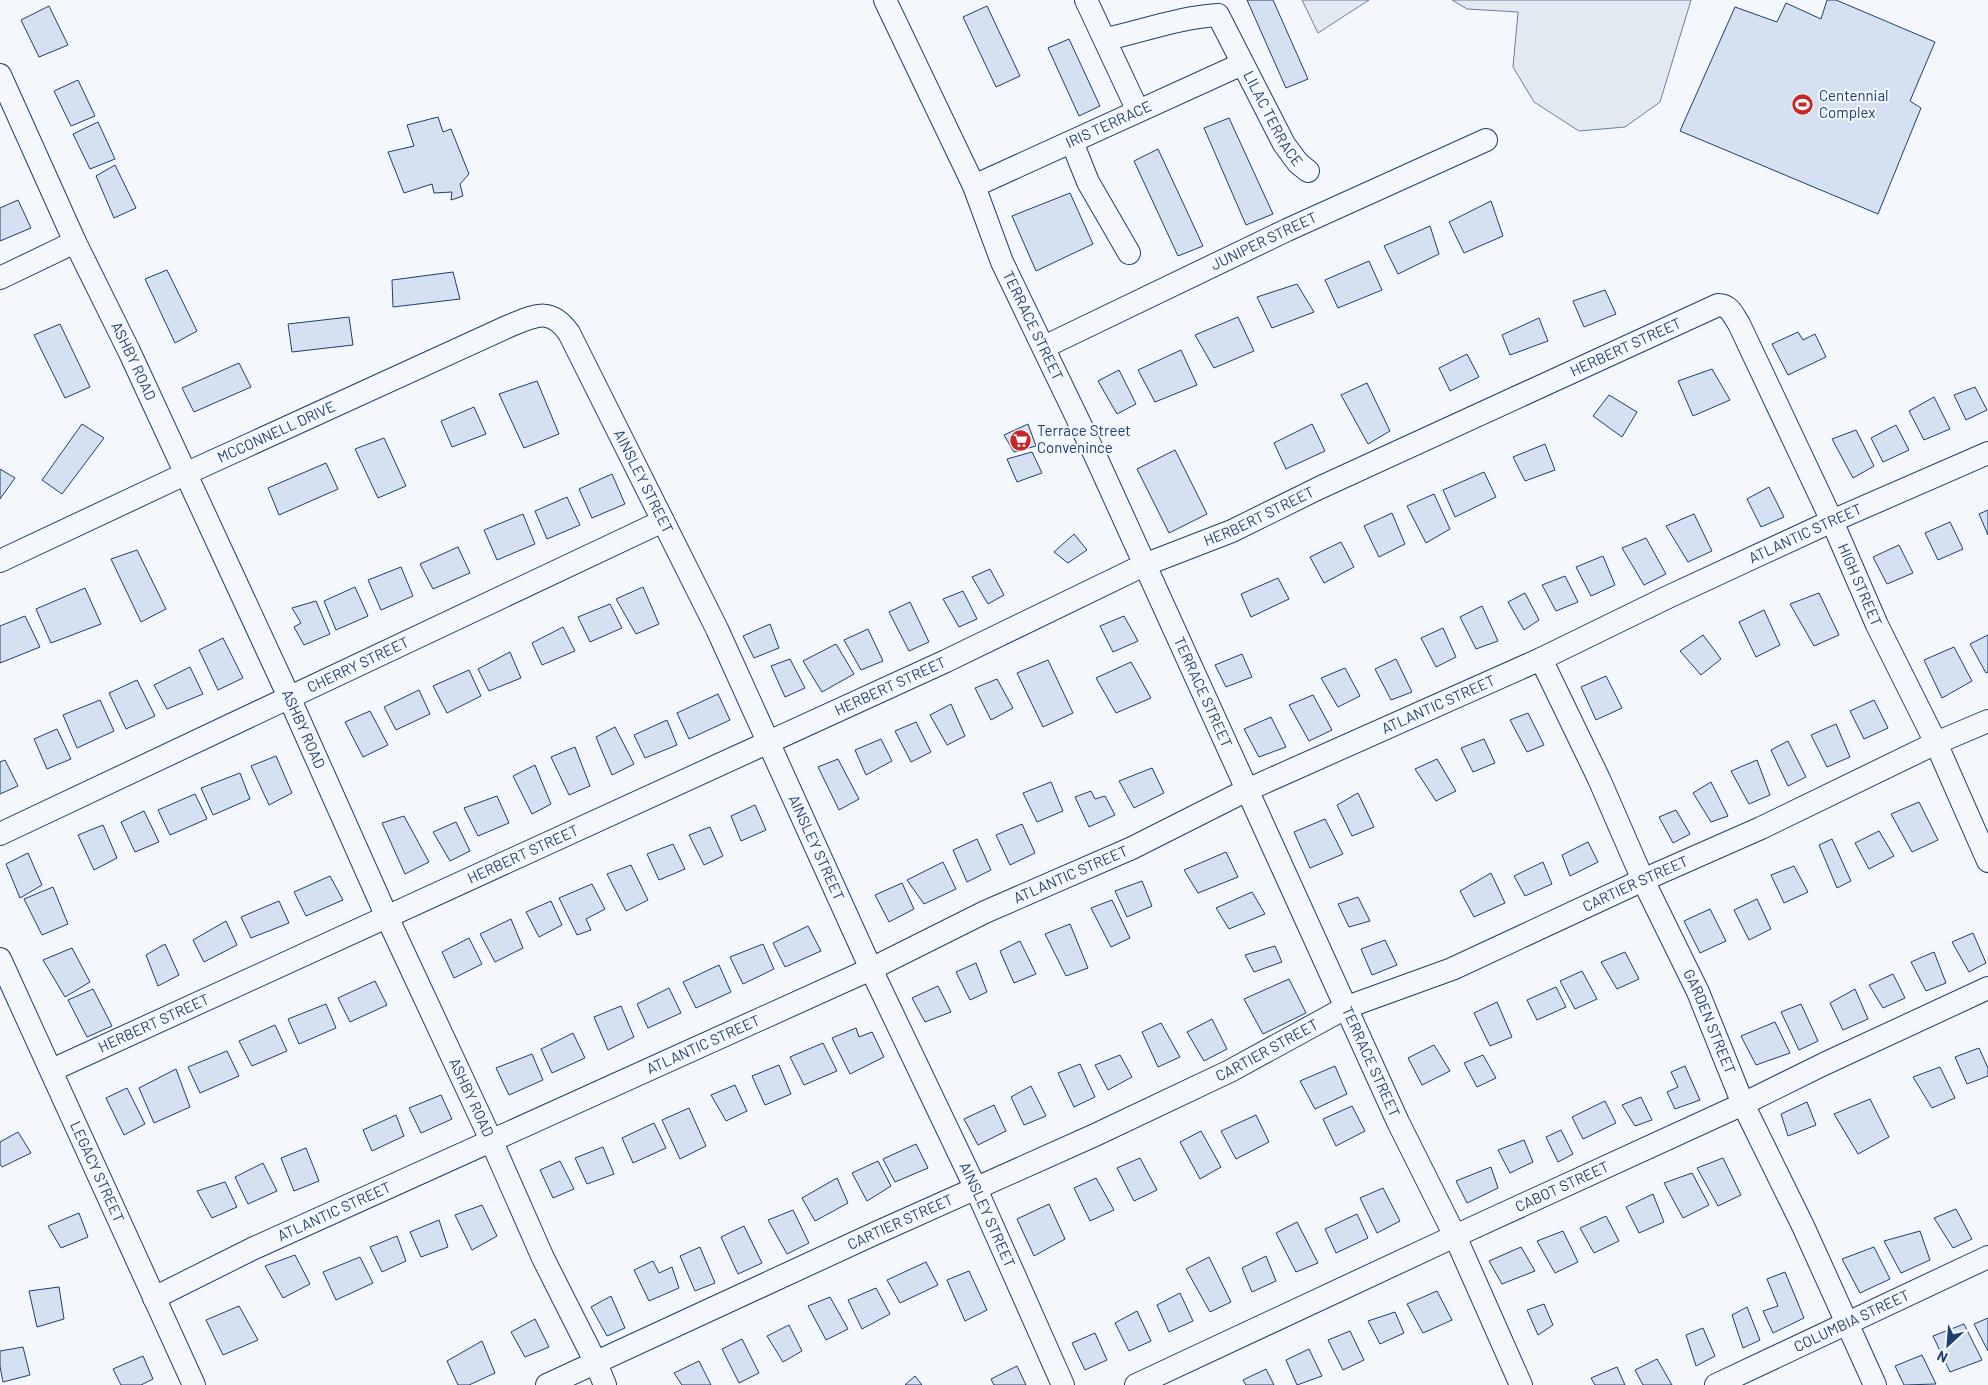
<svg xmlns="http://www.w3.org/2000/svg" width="1988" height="1385" viewBox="0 0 1988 1385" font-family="Barlow,sans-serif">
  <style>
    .green { fill: #e3e9f0; stroke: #687fa3 }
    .building { fill: #d5e0f0; stroke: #1d3f73 }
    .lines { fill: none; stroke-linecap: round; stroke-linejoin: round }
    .minor-casing { stroke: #1d3f73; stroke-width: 24 }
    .minor { stroke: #f4f7fb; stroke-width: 22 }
    .labels { text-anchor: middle; stroke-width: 4; stroke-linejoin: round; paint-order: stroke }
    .poi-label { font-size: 15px; fill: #1d3f73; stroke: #f4f7fb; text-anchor: start }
    .street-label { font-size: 15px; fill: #1d3f73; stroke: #f4f7fb }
  </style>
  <rect width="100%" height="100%" fill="#f4f7fb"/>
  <path class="green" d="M1302,0h67l-51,33z
    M1452,0h239l-31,102 -35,25 -46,4 -45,-29 -21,-35 5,-55 -51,-3z"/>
  <path class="building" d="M1247,0h26l35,79 -22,9z
    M1827,0h9l99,42 -25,59 11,7 -43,106 -198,-83 55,-124 42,15 9,-19 35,16z
    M49,6l19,39 -29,12 -18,-37z
    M987,6l33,70 -24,11 -33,-70z
    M1069,39l31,67 -21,10 -31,-68z
    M78,80l17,36 -24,10 -17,-35z
    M438,117l5,15 8,-3 18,45 -9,10 3,12 -12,4 1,-8 -18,1 -2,-9 -28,9 -16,-41 26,-6 -7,-21z
    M1229,118l44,96 -27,11 -42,-97z
    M98,122l17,37 -25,10 -17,-35z
    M1158,149l45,97 -25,10 -44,-95z
    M115,165l21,43 -22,10 -18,-42z
    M1070,193l23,51 -57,27 -24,-55z
    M18,200l13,28 -31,13v-33z
    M1491,201l12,35 -39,17 -15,-31z
    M1430,226l9,28 -41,20 -14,-28z
    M1369,261l13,29 -44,18 -13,-28z
    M167,270l30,61 -22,12 -30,-64z
    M453,272l7,27 -67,8 -1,-27z
    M1297,284l17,28 -42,16 -15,-31z
    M1605,290l11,24 -32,13 -11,-26z
    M349,317l4,28 -61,7 -4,-28z
    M1238,317l16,34 -40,17 -19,-33z
    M1539,318l9,23 -38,14 -8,-20z
    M60,324l30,63 -25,11 -31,-63z
    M1798,332l5,8 12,-6 11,23 -38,18 -16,-31z
    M1181,350l16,35 -42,17 -17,-32z
    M1467,354l12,23 -29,14 -11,-23z
    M239,363l12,24 -57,25 -12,-24z
    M1712,369l18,31 -37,16 -15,-35z
    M1119,370l17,34 -19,10 -19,-33z
    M537,381l22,53 -35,14 -25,-54z
    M1367,383l23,48 -22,13 -27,-49z
    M1975,387l12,23 -21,10 -12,-25z
    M1609,395l28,17 -15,25 -29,-21z
    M1934,397l16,32 -26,11 -15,-29z
    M474,407l12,27 -34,13 -11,-26z
    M82,424l22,14 -42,56 -20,-14z
    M1028,424l8,22 -22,6 -10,-17z
    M1312,424l13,27 -39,18 -12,-26z
    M1896,425l13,25 -26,12 -12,-24z
    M1856,430l18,36 -21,12 -21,-39z
    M384,438l22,48 -28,12 -23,-49z
    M1545,444l10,26 -30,11 -12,-24z
    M1175,450l32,64 -38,19 -32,-64z
    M1032,452l10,21 -25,9 -10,-23z
    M326,463l12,26 -59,26 -11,-27z
    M0,469l15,9 -15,21z
    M1484,472l12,25 -41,20 -12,-27z
    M612,474l13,30 -33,14 -13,-29z
    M1769,487l15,30 -23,10 -14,-28z
    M1434,494l16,35 -24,14 -19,-37z
    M567,497l13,28 -33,14 -12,-28z
    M1988,510v25l-9,-21z
    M1392,513l13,31 -26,13 -15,-31z
    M523,514l12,30 -38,16 -13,-30z
    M1694,514l18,37 -24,11 -22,-36z
    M1950,522l13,27 -25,11 -13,-27z
    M1074,534l13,16 -19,13 -14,-11z
    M1646,538l20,36 -22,11 -22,-37z
    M1341,542l13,25 -30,16 -14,-26z
    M1899,545l14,28 -26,11 -14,-27z
    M458,547l12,26 -37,16 -13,-25z
    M137,550l29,59 -25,13 -30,-63z
    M1603,556l12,29 -24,11 -15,-29z
    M401,567l12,29 -32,14 -13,-30z
    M990,569l14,26 -16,9 -16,-27z
    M1565,576l13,26 -22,9 -14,-26z
    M1278,578l11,21 -38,18 -10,-23z
    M355,587l13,29 -32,14 -12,-29z
    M643,587l16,37 -23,10 -20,-35z
    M85,588l16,36 -50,19 -15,-34z
    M963,591l14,28 -18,8 -16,-28z
    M1525,593l14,27 -15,10 -16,-28z
    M1819,593l20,42 -25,11 -24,-42z
    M316,601l14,33 -26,11 -10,-18 7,-4 -9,-15z
    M910,602l19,40 -20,9 -20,-39z
    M610,604l12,24 -32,14 -12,-25z
    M1482,606l16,35 -22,8 -16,-32z
    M1764,610l16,35 -24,12 -17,-35z
    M25,616l15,31 -40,16v-37z
    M1124,616l14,25 -25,11 -13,-26z
    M770,624l9,24 -25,10 -11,-22z
    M563,627l12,24 -33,14 -10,-22z
    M1443,628l13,29 -20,10 -15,-29z
    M868,629l15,32 -22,9 -17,-30z
    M1703,635l18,24 -20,16 -21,-24z
    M1988,635v37l-2,1 -16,-29z
    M223,638l20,40 -25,12 -19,-40z
    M836,644l18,30 -32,18 -19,-31z
    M1954,647l18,34 -30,17 -18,-38z
    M510,652l11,26 -32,13 -11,-22z
    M1242,654l10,23 -26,10 -11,-22z
    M790,659l15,29 -20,9 -14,-31z
    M1396,659l16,33 -21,8 -16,-31z
    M1048,660l25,53 -30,14 -26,-54z
    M1131,662l20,36 -35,15 -20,-35z
    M190,667l13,27 -36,15 -13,-24z
    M1345,668l15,28 -22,11 -17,-29z
    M469,670l12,26 -34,17 -14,-27z
    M1606,676l16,32 -26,12 -15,-33z
    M997,679l16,29 -22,12 -16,-32z
    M137,680l18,36 -29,13 -17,-36z
    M419,690l11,24 -34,16 -12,-23z
    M718,694l12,26 -41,19 -12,-26z
    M1313,695l19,35 -23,11 -20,-36z
    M100,700l14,31 -37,17 -14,-33z
    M1874,700l14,28 -24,11 -14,-28z
    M951,704l14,32 -18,9 -17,-30z
    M370,711l18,34 -25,12 -18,-35z
    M1528,713l16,32 -17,7 -17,-32z
    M1271,717l15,30 -27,10 -15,-28z
    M667,720l10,25 -32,13 -11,-23z
    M916,722l15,30 -20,10 -16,-31z
    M1836,724l14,33 -23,10 -16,-32z
    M615,727l19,37 -22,11 -16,-38z
    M57,729l14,30 -24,10 -13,-30z
    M881,739l11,22 -26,14 -11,-25z
    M1484,739l11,24 -22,9 -12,-24z
    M1788,741l18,36 -18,9 -17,-36z
    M575,747l15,39 -21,9 -18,-38z
    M276,756l16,37 -23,12 -18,-39z
    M838,759l21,40 -20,11 -21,-43z
    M1437,759l19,32 -20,10 -21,-32z
    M5,760l13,26 -18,8v-32z
    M1757,760l13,35 -21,9 -18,-33z
    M535,765l16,39 -19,10 -19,-38z
    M1152,768l12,25 -30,15 -15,-27z
    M240,773l10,26 -37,16 -12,-27z
    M1051,782l12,29 -26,11 -14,-29z
    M1711,782l17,34 -17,6 -18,-29z
    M1091,791l4,8 10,-3 10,19 -26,12 -14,-30z
    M1358,793l16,34 -22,9 -15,-31z
    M195,794l12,25 -37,16 -12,-25z
    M497,796l12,27 -31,13 -14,-28z
    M1919,802l19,38 -26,12 -21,-38z
    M755,805l11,25 -25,11 -10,-25z
    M1676,810l14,24 -17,9 -14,-26z
    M144,811l15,31 -24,10 -14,-30z
    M404,816l25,46 -24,12 -23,-51z
    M1325,819l18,35 -33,14 -16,-36z
    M456,822l14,29 -20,10 -17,-29z
    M1022,824l13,29 -25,12 -14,-30z
    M103,825l14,33 -23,12 -16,-35z
    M710,827l13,29 -19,9 -15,-30z
    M1879,831l15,25 -25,13 -14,-26z
    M977,839l14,31 -24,12 -14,-32z
    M1832,839l19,42 -14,7 -18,-43z
    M1588,842l10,20 -28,14 -8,-21z
    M673,844l12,25 -26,11 -12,-26z
    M1226,852l12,25 -40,16 -14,-23z
    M28,853l14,32 -22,13 -14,-34z
    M943,862l13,27 -32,15 -17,-24z
    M1543,862l9,22 -27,12 -11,-20z
    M631,865l17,35 -22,11 -19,-37z
    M1794,866l14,26 -24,11 -13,-28z
    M1491,873l14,30 -31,14 -14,-26z
    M330,876l13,24 -37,16 -12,-24z
    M1142,881l10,25 -25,11 -12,-26z
    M902,883l12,26 -25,13 -14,-27z
    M592,884l13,25 -19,10 5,11 -14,5 -18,-37z
    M53,887l15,37 -26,11 -18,-36z
    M1252,892l13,22 -36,15 -13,-21z
    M1358,897l12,24 -21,6 -11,-23z
    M1757,899l14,30 -22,11 -15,-30z
    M1112,900l18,38 -19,9 -20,-39z
    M279,901l10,22 -38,15 -10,-21z
    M551,901l11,24 -23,12 -13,-25z
    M1710,909l16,32 -26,12 -16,-32z
    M511,919l12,29 -28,14 -15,-28z
    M226,921l11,24 -33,17 -11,-22z
    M1070,924l18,44 -22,8 -21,-42z
    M808,926l13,25 -36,16 -12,-24z
    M1973,933l13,30 -17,9 -17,-30z
    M469,938l13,26 -28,14 -12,-26z
    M1385,940l12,25 -25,10 -11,-26z
    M1020,941l16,33 -22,9 -14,-32z
    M165,944l14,31 -21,11 -12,-31z
    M763,944l11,25 -31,15 -13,-27z
    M1275,946l7,16 -28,10 -9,-17z
    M72,948l18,34 -25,15 -22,-37z
    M1625,952l14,27 -22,10 -16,-27z
    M1934,952l12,31 -20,8 -15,-29z
    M976,963l11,29 -17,8 -14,-28z
    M719,965l12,27 -35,16 -13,-26z
    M1582,971l15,28 -22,10 -15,-28z
    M1893,974l12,24 -22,10 -14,-23z
    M1289,979l17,34 -43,21 -19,-35z
    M375,981l12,24 -37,17 -12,-24z
    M938,986l13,26 -26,10 -13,-24z
    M1556,987l10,20 -29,13 -10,-20z
    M669,988l12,25 -33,15 -11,-24z
    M93,989l19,37 -25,11 -19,-37z
    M1855,989l13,30 -25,11 -13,-27z
    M1497,1002l15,35 -22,9 -16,-33z
    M326,1004l10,24 -37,16 -11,-25z
    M1801,1004l17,37 -19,9 -18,-38z
    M621,1006l13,31 -26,13 -14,-33z
    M1212,1019l15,30 -23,12 -17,-29z
    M1775,1022l15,31 -34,12 -15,-29z
    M1161,1023l19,34 -22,10 -16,-35z
    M275,1025l12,26 -35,15 -13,-25z
    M856,1028l3,9 13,-5 12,25 -34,17 -18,-36z
    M573,1033l12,25 -33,15 -11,-24z
    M823,1043l14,28 -33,14 -14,-28z
    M1434,1045l16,26 -28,14 -14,-27z
    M1979,1048l9,20v8l-21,8 -12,-27z
    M227,1051l12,25 -39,17 -12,-26z
    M532,1054l11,26 -34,15 -13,-27z
    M1120,1055l12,22 -24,13 -13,-25z
    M1483,1055l13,23 -19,9 -13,-24z
    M1080,1064l15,33 -21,10 -16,-34z
    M779,1065l12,29 -26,11 -13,-29z
    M1335,1066l12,28 -32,15 -15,-28z
    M1685,1066l15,34 -25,9 -8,-17 11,-5 -7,-15z
    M1940,1067l15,31 -23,10 -19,-31z
    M176,1069l14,38 -36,16 -15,-35z
    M735,1085l12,26 -21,10 -15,-26z
    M1031,1086l15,30 -22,9 -13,-28z
    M127,1088l18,36 -21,11 -18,-37z
    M441,1095l11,24 -31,14 -12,-25z
    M1641,1097l11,23 -17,6 -13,-21z
    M1870,1099l19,38 -31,17 -24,-40z
    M1605,1101l11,22 -33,16 -11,-22z
    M1807,1102l9,23 -28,11 -7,-22z
    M994,1105l12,26 -28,14 -14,-26z
    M1352,1106l13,25 -29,15 -13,-27z
    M689,1108l17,38 -26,13 -18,-39z
    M396,1115l8,21 -32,15 -9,-21z
    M1256,1115l13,27 -33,17 -15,-28z
    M654,1123l12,25 -33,15 -11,-25z
    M1561,1130l12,24 -15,8 -12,-25z
    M1201,1131l20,36 -21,12 -20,-37z
    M18,1132l13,21 -29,14 -2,-3v-22z
    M1524,1140l9,22 -23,11 -12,-23z
    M916,1144l12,24 -33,14 -12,-23z
    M603,1147l11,27 -27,10 -12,-26z
    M306,1148l13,33 -25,10 -13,-33z
    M1140,1158l17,32 -23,11 -17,-33z
    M1723,1158l18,37 -23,11 -21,-38z
    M560,1161l14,28 -21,9 -13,-28z
    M878,1161l13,25 -24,15 -15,-28z
    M263,1163l14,28 -29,13 -13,-27z
    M1491,1167l7,21 -31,15 -11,-22z
    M1692,1173l17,32 -26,13 -19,-35z
    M837,1178l11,25 -33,18 -13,-23z
    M1096,1178l18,32 -24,11 -16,-33z
    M225,1182l12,25 -25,11 -15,-27z
    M1383,1188l17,33 -23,12 -17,-35z
    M1653,1194l11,28 -25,11 -13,-26z
    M1049,1204l16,35 -31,17 -17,-37z
    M482,1205l15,31 -25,14 -17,-35z
    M1956,1209l16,30 -19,9 -19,-30z
    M793,1210l16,33 -22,11 -19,-34z
    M79,1213l9,24 -27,11 -13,-22z
    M1357,1214l11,24 -32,15 -11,-24z
    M1606,1216l13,25 -25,12 -14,-25z
    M439,1220l9,27 -27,10 -11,-25z
    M1297,1222l21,41 -22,9 -20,-39z
    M744,1226l18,37 -24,11 -17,-37z
    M1563,1231l15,31 -23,11 -18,-32z
    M1920,1231l10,29 -29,13 -17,-32z
    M397,1236l9,25 -24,11 -12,-25z
    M700,1247l15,36 -20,8 -15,-35z
    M1521,1247l14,24 -33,13 -13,-23z
    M1874,1247l16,32 -30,14 -18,-34z
    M295,1255l15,29 -27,14 -18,-32z
    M1266,1256l10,25 -24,11 -10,-24z
    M360,1257l13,26 -37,17 -13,-28z
    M1209,1257l22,45 -21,10 -24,-43z
    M653,1261l6,12 13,-6 7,21 -30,13 -15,-31z
    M926,1262l12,23 -38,18 -13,-23z
    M969,1271l18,39 -22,11 -18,-41z
    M1785,1272l19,46 -31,15 -10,-22 15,-5 -11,-27z
    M59,1287l5,32 -27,8 -8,-36z
    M876,1288l14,26 -28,15 -14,-29z
    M1437,1291l15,29 -29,13 -16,-29z
    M1180,1293l13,28 -24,11 -12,-27z
    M611,1296l14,32 -18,8 -16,-29z
    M830,1297l18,32 -22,11 -18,-34z
    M1544,1304l9,21 -15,10 -11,-25z
    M239,1306l19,34 -35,15 -17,-35z
    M1747,1307l13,33 -17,8 -11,-33z
    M1137,1311l14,30 -22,10 -14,-28z
    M1395,1312l9,21 -24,11 -12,-23z
    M1988,1318v33l-14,-27z
    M535,1319l14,28 -24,10 -14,-25z
    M1964,1324l18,36 -32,12 -17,-36z
    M789,1325l13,26 -19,11 -16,-26z
    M1703,1328l12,28 -19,10 -10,-31z
    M1350,1331l14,29 -21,10 -15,-30z
    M1095,1333l12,27 -22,10 -13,-27z
    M742,1339l17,34 -20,10 -17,-34z
    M482,1341l13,32 -26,12h-11l-11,-24z
    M23,1347l7,28 -27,7 -3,-16v-15z
    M1309,1349l13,27 -25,9 -11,-25z
    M1922,1355l14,29 -32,1 -9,-19z
    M143,1356l10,23 -12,6h-20l-8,-16z
    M1657,1359l15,26h-29l-8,-15z
    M699,1361l12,24h-29l-8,-12z
    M1017,1366l9,19h-32l-3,-6z
    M1617,1367l8,18h-30l-4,-7z
    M1266,1369l8,16h-28l-3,-5z
    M915,1376l7,9h-17z"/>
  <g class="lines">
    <defs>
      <g id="minor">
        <path id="s1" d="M885,0l89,186 28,76 93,193 303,667 57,114 66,149"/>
        <path d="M1086,0l52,111"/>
        <path id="s2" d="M1106,39c37,-8 74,-22 112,-24l66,129 14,19 10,8"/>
        <path id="s3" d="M0,75l75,167 54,109 160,346 98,220 104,223 52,118 53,105 9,22"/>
        <path d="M1072,142l16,40 41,71"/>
        <path id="s4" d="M974,186l268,-122"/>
        <path d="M0,278l75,-36"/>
        <path id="s5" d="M1044,347l243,-117 199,-90"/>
        <path id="s6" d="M0,561l185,-87 324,-148c25,-10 41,-20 60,7l148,296 154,340 105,220 87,196"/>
        <path id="s7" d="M1541,659l58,120 44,101 55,112 45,112 60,122 72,159"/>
        <path id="s8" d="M0,834l663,-313"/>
        <path id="s9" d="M0,959l194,426"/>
        <path id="s10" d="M52,1070l894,-409 198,-96 88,-34 87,-43 399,-183c12,0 15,10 21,19l93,197 45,104 59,118 52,118"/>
        <path id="s11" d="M154,1298l98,-49 619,-280 114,-57 147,-64 115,-58 294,-131 127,-62 164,-76 156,-68"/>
        <path id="s12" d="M547,1385l329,-152 219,-98 135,-64 117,-64 105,-38 191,-89 118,-52 175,-85 52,-22"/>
        <path id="s13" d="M1136,1385l319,-149 288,-132 81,-40 164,-76"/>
        <path id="s14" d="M1716,1385l272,-128"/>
      </g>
    </defs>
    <use href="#minor" class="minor-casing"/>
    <use href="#minor" class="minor"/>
  </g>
  <defs>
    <symbol id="stadium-disc" viewBox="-11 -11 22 22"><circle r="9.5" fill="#c62828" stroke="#f4f7fb"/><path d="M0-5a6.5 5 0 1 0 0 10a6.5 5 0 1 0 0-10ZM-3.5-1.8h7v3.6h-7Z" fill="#fff"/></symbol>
    <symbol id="supermarket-disc" viewBox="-11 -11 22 22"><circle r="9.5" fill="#c62828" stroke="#f4f7fb"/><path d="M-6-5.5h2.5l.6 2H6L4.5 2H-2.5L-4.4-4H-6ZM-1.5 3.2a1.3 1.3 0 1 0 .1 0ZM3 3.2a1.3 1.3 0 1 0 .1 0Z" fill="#fff"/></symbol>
  </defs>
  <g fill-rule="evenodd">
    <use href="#stadium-disc" x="1790" y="92" width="25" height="25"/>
    <use href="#supermarket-disc" x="1008" y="428" width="25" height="25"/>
  </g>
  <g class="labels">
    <g class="poi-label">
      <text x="1819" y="101">Centennial<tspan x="1819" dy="17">Complex</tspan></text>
      <text x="1037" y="436">Terrace Street<tspan x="1037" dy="17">Convenince</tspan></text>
    </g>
    <g class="street-label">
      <text dy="5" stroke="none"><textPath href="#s2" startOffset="232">LILAC TERRACE</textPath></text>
      <text dy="5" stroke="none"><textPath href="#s4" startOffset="148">IRIS TERRACE</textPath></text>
      <text dy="5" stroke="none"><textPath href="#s5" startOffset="244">JUNIPER STREET</textPath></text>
      <text dy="5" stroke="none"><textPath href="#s1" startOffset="358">TERRACE STREET</textPath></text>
      <text dy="5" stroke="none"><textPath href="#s10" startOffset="1732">HERBERT STREET</textPath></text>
      <text dy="5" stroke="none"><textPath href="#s3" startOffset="316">ASHBY ROAD</textPath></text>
      <text dy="5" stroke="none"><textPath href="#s6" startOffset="305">MCCONNELL DRIVE</textPath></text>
      <text dy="5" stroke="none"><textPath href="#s6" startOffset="795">AINSLEY STREET</textPath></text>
      <text dy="5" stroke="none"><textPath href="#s10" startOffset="1328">HERBERT STREET</textPath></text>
      <text dy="5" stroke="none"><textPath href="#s11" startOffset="1820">ATLANTIC STREET</textPath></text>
      <text dy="5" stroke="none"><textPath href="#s10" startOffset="2151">HIGH STREET</textPath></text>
      <text dy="5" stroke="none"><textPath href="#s8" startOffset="396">CHERRY STREET</textPath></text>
      <text dy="5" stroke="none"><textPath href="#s10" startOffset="922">HERBERT STREET</textPath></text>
      <text dy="5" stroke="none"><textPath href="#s1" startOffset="762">TERRACE STREET</textPath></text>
      <text dy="5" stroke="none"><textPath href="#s11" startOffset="1415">ATLANTIC STREET</textPath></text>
      <text dy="5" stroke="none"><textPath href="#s3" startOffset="721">ASHBY ROAD</textPath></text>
      <text dy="5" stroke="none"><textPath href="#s6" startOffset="1200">AINSLEY STREET</textPath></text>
      <text dy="5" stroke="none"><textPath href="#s10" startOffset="518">HERBERT STREET</textPath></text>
      <text dy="5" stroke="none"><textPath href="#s11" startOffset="1010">ATLANTIC STREET</textPath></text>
      <text dy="5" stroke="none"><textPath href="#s12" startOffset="1199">CARTIER STREET</textPath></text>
      <text dy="5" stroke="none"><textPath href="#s7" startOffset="400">GARDEN STREET</textPath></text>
      <text dy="5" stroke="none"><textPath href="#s10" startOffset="112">HERBERT STREET</textPath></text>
      <text dy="5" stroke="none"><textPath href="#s11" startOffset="605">ATLANTIC STREET</textPath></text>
      <text dy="5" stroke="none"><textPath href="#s12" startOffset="794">CARTIER STREET</textPath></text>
      <text dy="5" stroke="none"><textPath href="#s1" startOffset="1168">TERRACE STREET</textPath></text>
      <text dy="5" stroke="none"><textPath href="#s3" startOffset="1126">ASHBY ROAD</textPath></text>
      <text dy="5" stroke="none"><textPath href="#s9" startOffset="234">LEGACY STREET</textPath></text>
      <text dy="5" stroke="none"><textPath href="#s13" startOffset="470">CABOT STREET</textPath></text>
      <text dy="5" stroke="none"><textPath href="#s11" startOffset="200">ATLANTIC STREET</textPath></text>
      <text dy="5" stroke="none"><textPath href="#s6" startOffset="1605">AINSLEY STREET</textPath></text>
      <text dy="5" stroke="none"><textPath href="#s12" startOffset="389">CARTIER STREET</textPath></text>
      <text dy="5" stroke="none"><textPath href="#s14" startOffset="150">COLUMBIA STREET</textPath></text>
    </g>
  </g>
  <g transform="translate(1948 1345) rotate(206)" stroke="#f4f7fb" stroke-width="4" paint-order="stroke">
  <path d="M0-4L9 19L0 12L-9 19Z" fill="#1d3f73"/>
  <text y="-8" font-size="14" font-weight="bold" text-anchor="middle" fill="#1d3f73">N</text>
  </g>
</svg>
